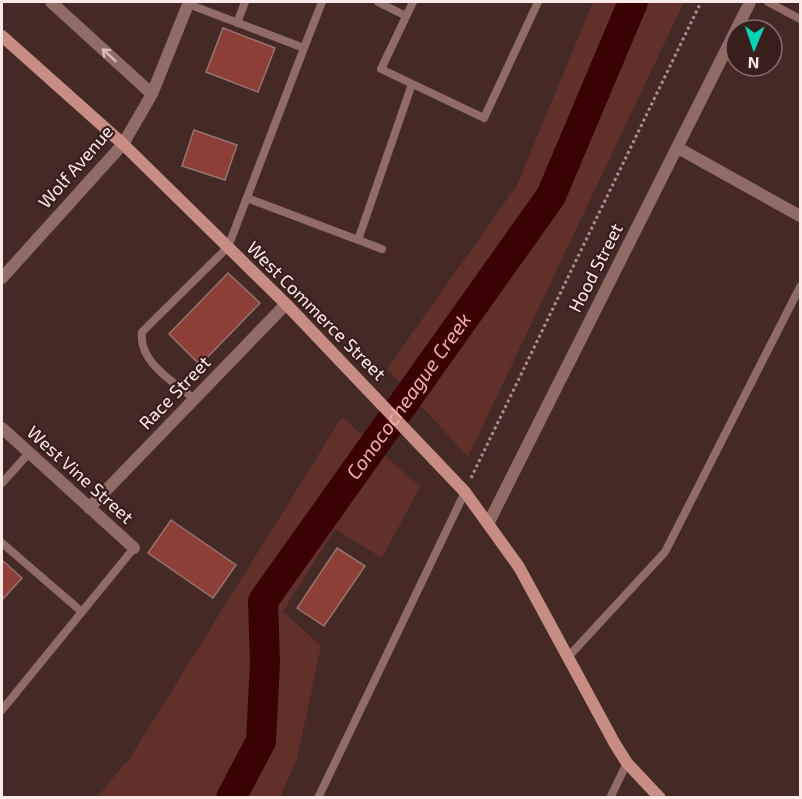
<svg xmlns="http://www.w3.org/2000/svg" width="802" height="799" viewBox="0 0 802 799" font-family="'Exo 2',sans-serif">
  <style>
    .green { fill: #61302b }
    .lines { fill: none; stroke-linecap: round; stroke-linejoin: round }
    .river { stroke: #3a0202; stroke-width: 30 }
    .building { fill: #8c3e37; stroke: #957570; stroke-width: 1.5 }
    .path { stroke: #a7908d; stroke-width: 3; stroke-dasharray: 3 3; stroke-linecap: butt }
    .lane { stroke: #916c66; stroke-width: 8 }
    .street { stroke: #916c66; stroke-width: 12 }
    .secondary { stroke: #c78c84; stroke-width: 12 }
    .oneway { stroke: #d7beba }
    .labels { text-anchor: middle; stroke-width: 4.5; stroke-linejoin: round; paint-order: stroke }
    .street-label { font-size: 18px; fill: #fdeae8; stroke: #391f1c }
    .water-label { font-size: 20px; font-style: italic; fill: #f4aea5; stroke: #391f1c }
  </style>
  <rect width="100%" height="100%" fill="#442925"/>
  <path class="green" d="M593,2h91l-216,455 -81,-88 130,-184z
    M342,417l78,70 -38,71 -47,-29 -52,82 38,35 -24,113 -17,38h-183l33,-39z"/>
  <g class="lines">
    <path class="river" id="s1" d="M231,798l30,-57 4,-78 -2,-62 288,-405 82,-194"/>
  </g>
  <path class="building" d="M223,28l52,20 -17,44 -52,-20z
    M194,130l43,15 -12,35 -43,-14z
    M228,273l32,30 -60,62 -31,-31z
    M171,520l65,45 -23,33 -65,-45z
    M337,548l28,18 -41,60 -27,-18z
    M2,560l20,18 -20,22z"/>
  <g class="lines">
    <path class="path" d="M471,478l230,-476"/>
    <path class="lane" d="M378,2l28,14
      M413,2l-32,67 103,49 54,-116
      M768,2l32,17
      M188,4l116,44 -76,199 -86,85c-4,30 32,50 52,67
      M237,23l8,-21
      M304,48l18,-46
      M247,198l135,51
      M358,240l54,-156
      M2,483l27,-30
      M2,543l80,69
      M569,656l96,-104 135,-265
      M2,710l132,-162
      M318,798l147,-306
      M610,798l17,-35"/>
    <path class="street" d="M51,2l101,92
      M736,30l14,-28
      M678,148l122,68
      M2,278l121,-134 29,-50 37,-92
      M2,428l132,120
      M89,508l197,-204
      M489,522l247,-492"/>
    <path class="secondary" d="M2,36l121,108 163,160 179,188 54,75 96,177 12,19 33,35"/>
  </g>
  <defs><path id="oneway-shaft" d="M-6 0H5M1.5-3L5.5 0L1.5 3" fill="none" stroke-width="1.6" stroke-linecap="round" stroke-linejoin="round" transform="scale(1.5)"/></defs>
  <use class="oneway" href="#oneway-shaft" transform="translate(109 55) rotate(-138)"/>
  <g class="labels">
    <g class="street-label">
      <text transform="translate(76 167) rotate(-49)" y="6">Wolf Avenue</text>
      <text transform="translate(596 268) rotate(-63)" y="6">Hood Street</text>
      <text transform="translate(316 311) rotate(45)" y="6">West Commerce Street</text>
      <text transform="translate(175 393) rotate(-46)" y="6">Race Street</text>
      <text transform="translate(80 475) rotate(42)" y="6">West Vine Street</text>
    </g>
    <g class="water-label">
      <text dy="7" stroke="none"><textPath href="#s1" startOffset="456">Conococheague Creek</textPath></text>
    </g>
  </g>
  <rect width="802" height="799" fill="none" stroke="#fdeae8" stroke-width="6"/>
  <g transform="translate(754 48) rotate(182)"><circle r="28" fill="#391f1c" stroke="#87706e" stroke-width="1.5"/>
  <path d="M0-4.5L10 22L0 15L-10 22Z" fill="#00d5b7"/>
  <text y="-9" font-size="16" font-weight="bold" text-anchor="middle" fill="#fdeae8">N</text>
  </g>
</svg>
